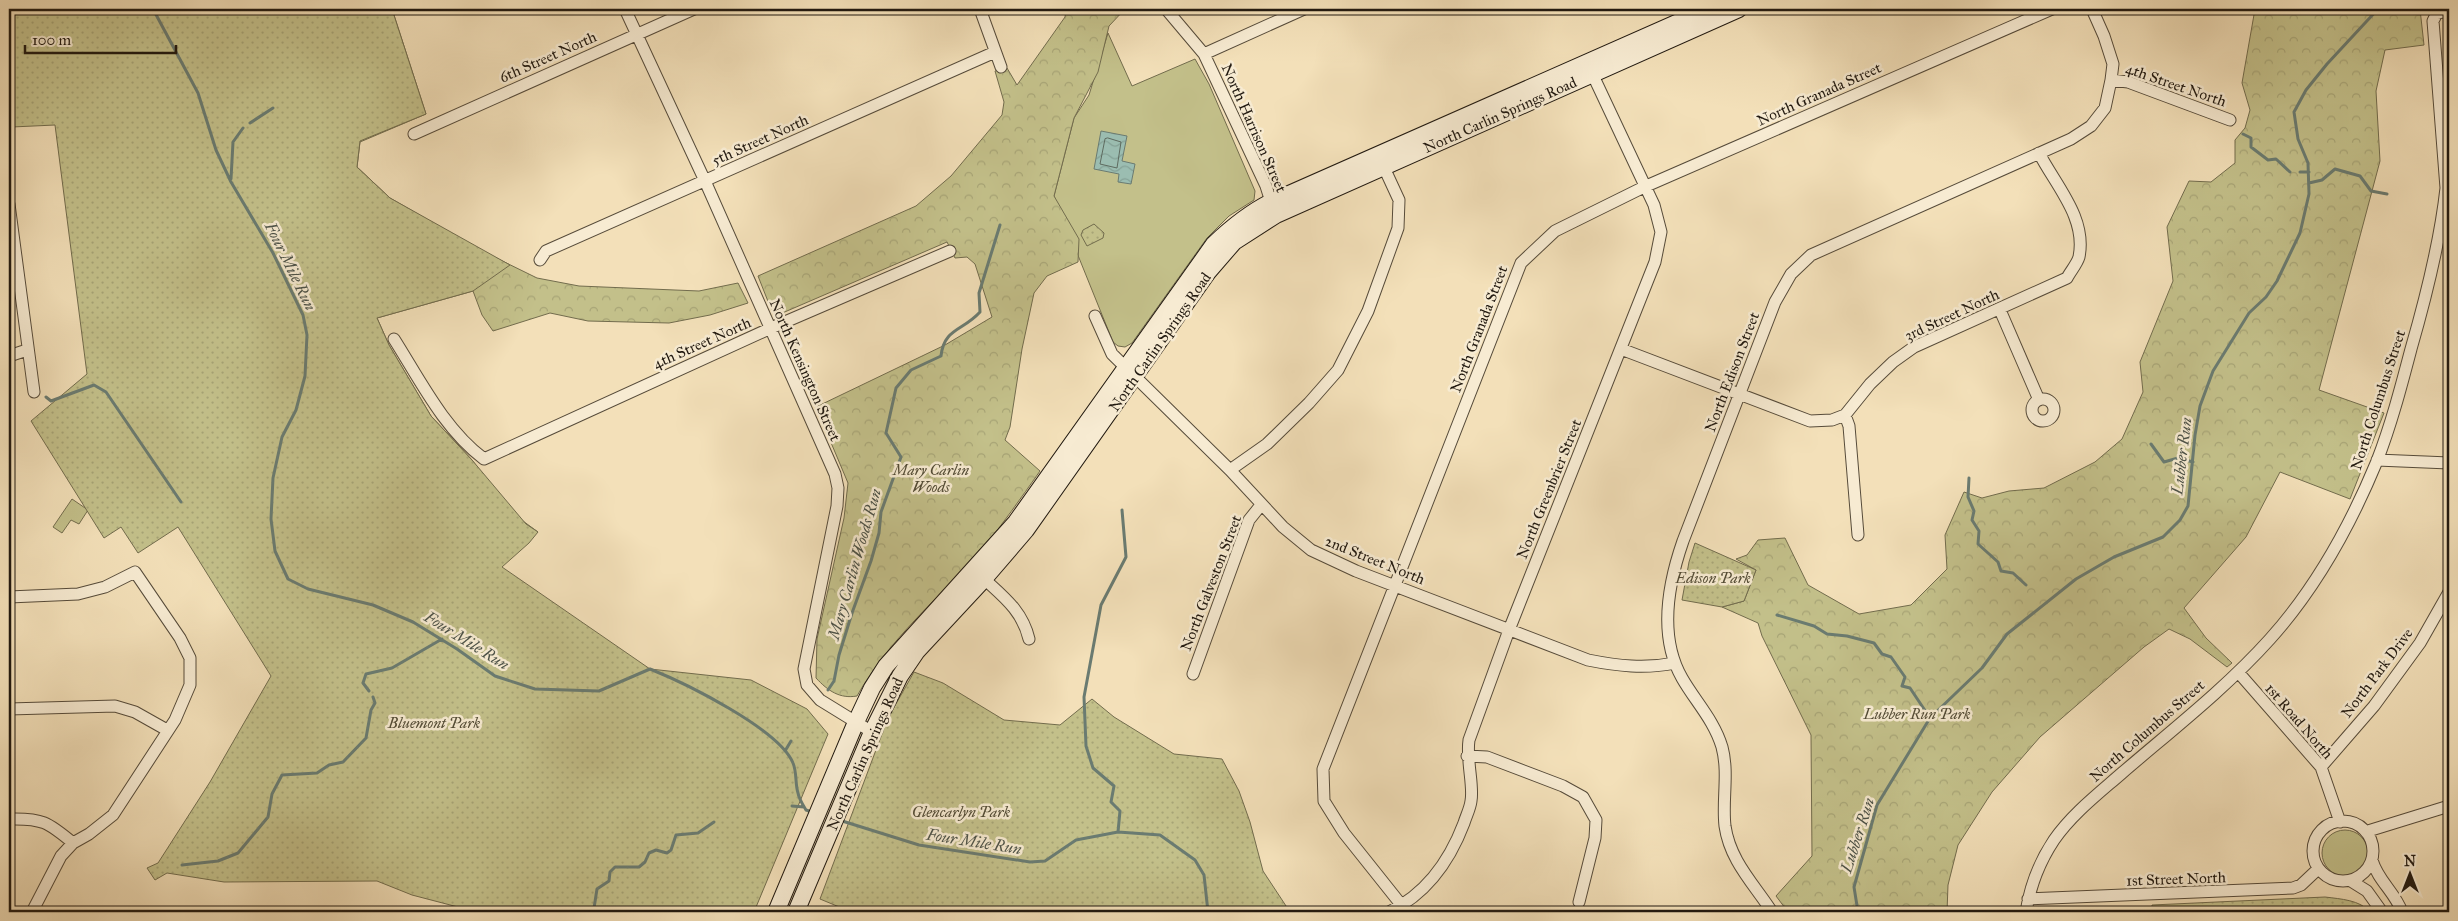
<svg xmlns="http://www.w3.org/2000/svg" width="2458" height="921" viewBox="0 0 2458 921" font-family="'IM FELL Great Primer',serif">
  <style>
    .green { fill: #c3c08a; stroke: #726c4d }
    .forest { fill: url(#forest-crowns); stroke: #726c4d }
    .park { fill: url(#park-dots); stroke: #726c4d }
    .water { fill: url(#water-waves); stroke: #6a7b71 }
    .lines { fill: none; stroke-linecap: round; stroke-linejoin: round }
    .shore { stroke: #5e6b60; stroke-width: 1 }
    .stream { stroke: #6a7b71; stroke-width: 3 }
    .street-casing { stroke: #564b3a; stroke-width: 13 }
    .secondary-casing { stroke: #211910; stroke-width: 18 }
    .street { stroke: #f7ebd2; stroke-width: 11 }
    .secondary { stroke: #f7ebd2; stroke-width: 16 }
    .labels { text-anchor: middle; stroke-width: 5; stroke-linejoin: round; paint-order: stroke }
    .street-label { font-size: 15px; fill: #211910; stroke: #f7ebd2 }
    .park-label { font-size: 15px; font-style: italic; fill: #524b35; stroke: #f7ebd2 }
    .water-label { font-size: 16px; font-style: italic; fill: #4c5248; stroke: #f7ebd2 }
  </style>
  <defs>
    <pattern id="forest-crowns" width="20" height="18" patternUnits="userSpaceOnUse" patternTransform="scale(1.25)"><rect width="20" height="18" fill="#c3c08a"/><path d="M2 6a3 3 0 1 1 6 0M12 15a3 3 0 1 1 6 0" fill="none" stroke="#a7a476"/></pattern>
    <pattern id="park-dots" width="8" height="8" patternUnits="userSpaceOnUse" patternTransform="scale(1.25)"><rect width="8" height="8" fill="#c3c08a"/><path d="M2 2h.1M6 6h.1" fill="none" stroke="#a7a476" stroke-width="1.8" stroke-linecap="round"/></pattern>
    <pattern id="water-waves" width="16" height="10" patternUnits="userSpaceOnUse" patternTransform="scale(1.25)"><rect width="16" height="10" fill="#9bbdb1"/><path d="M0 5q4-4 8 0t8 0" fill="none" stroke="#85a297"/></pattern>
  </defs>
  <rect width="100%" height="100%" fill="#f3e0b9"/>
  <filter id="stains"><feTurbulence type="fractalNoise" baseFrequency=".004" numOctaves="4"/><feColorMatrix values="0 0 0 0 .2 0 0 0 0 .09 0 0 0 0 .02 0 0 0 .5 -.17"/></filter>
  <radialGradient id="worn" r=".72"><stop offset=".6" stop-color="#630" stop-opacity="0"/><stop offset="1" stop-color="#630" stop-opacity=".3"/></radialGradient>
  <path class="green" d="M1108,33l24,53 63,-27 14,25 46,107 -1,9 -25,16 -22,22 -75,105 -7,4 -7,-1 -5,-4 -59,-146 20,-78 15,-23z
    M72,499l16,11 -9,14 -8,-4 -9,13 -9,-6z
    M2322 853a23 23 0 1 1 46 0a23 23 0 1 1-46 0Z"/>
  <path class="forest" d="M392,9l34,105 -66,28 -3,25 33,31 94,54 53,26 42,8 120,5 39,-8 10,20 -38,12 -41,8 -81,-2 -38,-8 -57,18 -11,-16 -9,-24 -96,27 12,27 42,71 41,44 40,53 26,19 -41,1 -241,-401z
    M1066,9h59l-16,17 -11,46 -24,46 -20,78 25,43 -1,23 -31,14 -13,17 -12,56 -12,78 -5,13 35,31c-19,27 -38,54 -59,80 -43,48 -92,88 -124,145 -17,3 -29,-5 -41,-18l1,-39 27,-121 4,-35 -32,-76 129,-62 47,-28 -17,-53 -8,-7 -12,1 -8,-16 -167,72 -9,-5 -13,-33 158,-70 35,-30 51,-61 2,-13 -9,-31 12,-3 10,17 48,-68z
    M2255,9h165l4,36 -39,5 -9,41 4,70 -61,229 65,23 -34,86 -70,-27 -34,65 -62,71 22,30 26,25 -5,4 -37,-28 -21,-10 -25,18 -104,90 -48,55 -34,53 -10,40 -1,27h-159l-12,-16 36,-40 -1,-121 -49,-99 -4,-13 -36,-16 22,-6 12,-31 -20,-11 11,-4 11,-15 27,-2 23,47 51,29 52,-9 36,-36 -2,-34 19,-43 18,6 27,-7 35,-3 51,-26 27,-23 21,-47 -3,-30 33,-81 -6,-54 22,-46 22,1 24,-19v-23l10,-12 5,-18 -8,-27z"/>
  <path class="park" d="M9,9h383l34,105 -66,27 -3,26 33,31 120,67 -37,26 -96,27 12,27 42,71 41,44 54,64 12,8 -9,11 -27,24 148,102 101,11 56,29 21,25 -74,178h-277l-65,-17 -35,-14 -153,1 -57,-9 -12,7 -8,-12 11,-5 52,-81 61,-106 -93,-149 -40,26 -17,-26 -17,11 -73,-117 56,-47 -32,-249 -43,2 -3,-19z
    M1094,224l10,9 -1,5 -16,8 -6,-11 2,-5z
    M1695,543l61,27 -12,31 -22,6 -40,-7 7,-38z
    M914,672l29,11 61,37 56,5 32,-26 22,18 60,37 48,5 17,32 11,31 13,49 27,41 -441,-1 -29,-12 68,-181z
    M2325,897c16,2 35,3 45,15h-218v-7z"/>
  <path class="water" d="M1101,131l26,5 -5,25 13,3 -4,20 -13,-2 1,-8 -25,-5z"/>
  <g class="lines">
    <path class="shore" d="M1108,138l13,4 -4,26 -17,-4 5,-25z"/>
    <path class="stream" d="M153,9l45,84 18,57 15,32 42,71 30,62 4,20 -2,41 -9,34 -14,27 -9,41 -2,41 4,32 13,28 20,10 65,16 40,17 44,27 38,27 40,13 64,2 51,-22c35,14 129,60 143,94 4,9 2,21 5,30 1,6 5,12 8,17l6,2
      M250,123l23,-15
      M2243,134l8,4v9l17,13 8,-1 14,13
      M2300,172h9
      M231,179l2,-37 10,-14
      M2309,183l13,-3 13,-11 25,7 11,15 16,3
      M46,397l5,4 43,-16 12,7 75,110
      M2151,444l13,18 14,-4 15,4
      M1969,478l-1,19 6,14 -2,9 7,11 -1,13 20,18 3,9 12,2 13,12
      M1777,615l37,11 13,8 20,2 27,7 8,11 9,3 14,20 -3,9 8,2 20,30
      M828,690l6,-9 5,-26 13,-42 19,-52 8,-28 2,-21 20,-55 -15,-24 10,-45 15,-18 30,-14c3,-28 22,-25 39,-44l-1,-19 21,-68
      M369,691l-6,-8 3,-9 26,-6 50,-29
      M785,751l6,-10
      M792,806l12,1
      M839,820l80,25 111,17 15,-1 31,-21 42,-8 42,3 35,25 9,15 4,37
      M1118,832l2,-21 -9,-9 3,-16 -21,-18 -7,-22 -2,-49 17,-92 25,-48 -4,-47
      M182,865l36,-4 20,-8 30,-36 4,-23 10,-19 35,-2 12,-8 14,-3 23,-24 5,-28 4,-7 -2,-6
      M589,912l5,-4 3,-19 12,-8 1,-9 5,-5h24l6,-5 4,-9 7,-3 11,3 4,-3 5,-15 22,-2 16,-11
      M1858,912l-4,-25 23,-82 53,-87 52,-50 25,-34 69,-55 38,-22 49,-20 17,-17 8,-14 7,-71 5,-29 13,-35 36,-58 17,-16 11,-16 23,-48 9,-39 -1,-31 -10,-24 -4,-27 12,-22 21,-26 51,-55"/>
    <defs>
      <path id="street" d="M625,9l80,172 130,293 3,14 -1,18 -33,163 3,16 13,15 52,32
        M980,9l21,58
        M1166,9l38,45 62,132 7,22
        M1204,54l100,-45
        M2111,80l17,2 102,38
        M414,134l280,-125
        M9,204l25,188
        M540,260l6,-9 449,-199
        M2000,310l39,90
        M1095,316l17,38 118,116 53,57 28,23 45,21 232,89c30,6 57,9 87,3
        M394,339c26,41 50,90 90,120l287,-131 179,-77
        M1621,349l189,72 22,-1 13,-5 25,-31 23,-22 21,-15 153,-69c3,-6 10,-14 12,-21 8,-39 -23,-71 -40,-104
        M9,356l18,-6
        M2032 410a11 11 0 1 1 22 0a11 11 0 1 1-22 0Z
        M1845,415l4,11 9,109
        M2377,460l72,3
        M1230,470l37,-26 42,-41 29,-33 30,-59 30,-83 1,-28 -18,-39
        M980,575c21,20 42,34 49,64
        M9,597l69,-3 27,-7 30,-15 45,66 10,20v27l-15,35 -62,95 -24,19 -16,9 -12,13 -29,56
        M2238,672l83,95 19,55
        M1193,674l56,-154 12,-15
        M9,709l106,-3 20,6 32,18
        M1467,756l20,1 76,29 20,11 13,23 -1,18 -16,64
        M2321,767l53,-61 46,-63 29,-51
        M9,819c33,-1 39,3 64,24
        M2313 851a30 30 0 1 1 60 0a30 30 0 1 1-60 0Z
        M2368,831l81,-25
        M2372,860c6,21 23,32 30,52
        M2351,881l16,10 15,21
        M2028,899l265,-11 8,-3 17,-16
        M1389,912c37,-18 61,-52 75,-89 2,-7 6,-14 7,-22 3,-15 -5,-41 -2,-61l40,-110 146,-368 6,-30 -7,-27 -64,-136
        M1407,912l-63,-79 -20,-32 -1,-32 198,-506 34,-32 89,-44 408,-178
        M1772,912c-18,-28 -42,-51 -47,-86 -3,-26 4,-53 -3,-79 -8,-27 -27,-46 -40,-69 -24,-42 -14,-94 1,-137l92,-239 16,-28 20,-19 260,-116 20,-13 14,-18 6,-28 2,-16 -9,-28 -12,-27
        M2026,912c4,-25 14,-51 28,-72 18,-26 44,-46 68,-67 50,-43 104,-85 148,-134 45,-50 81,-115 107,-178 14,-36 24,-74 34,-112 15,-52 29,-106 35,-161l-13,-167 4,-8 12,-2"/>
      <path id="secondary" d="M776,912l80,-190 16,-34 14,-22 130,-144 198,-278c18,-17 35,-31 57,-42l437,-193
        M796,912l76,-180 28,-56 17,-25 67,-72 42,-49 182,-258 26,-30 42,-27 463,-206"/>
    </defs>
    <use href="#street" class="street-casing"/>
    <use href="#secondary" class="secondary-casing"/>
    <use href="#street" class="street"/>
    <use href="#secondary" class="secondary"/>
  </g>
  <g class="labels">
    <g class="street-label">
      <text transform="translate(548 57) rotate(-24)" y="5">6th Street North</text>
      <text transform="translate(2176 85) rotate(19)" y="5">4th Street North</text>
      <text transform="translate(1819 94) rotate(-24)" y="5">North Granada Street</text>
      <text transform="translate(1500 115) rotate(-24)" y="5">North Carlin Springs Road</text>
      <text transform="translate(1254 128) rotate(66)" y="5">North Harrison Street</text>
      <text transform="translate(760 140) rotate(-24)" y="5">5th Street North</text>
      <text transform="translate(1952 315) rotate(-25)" y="5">3rd Street North</text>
      <text transform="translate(1479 329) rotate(-69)" y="5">North Granada Street</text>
      <text transform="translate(1160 342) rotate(-55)" y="5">North Carlin Springs Road</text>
      <text transform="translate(702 343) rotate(-24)" y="5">4th Street North</text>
      <text transform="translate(805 370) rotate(66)" y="5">North Kensington Street</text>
      <text transform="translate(1732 372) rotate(-69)" y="5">North Edison Street</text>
      <text transform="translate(2378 400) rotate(-72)" y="5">North Columbus Street</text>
      <text transform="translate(1549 489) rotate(-68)" y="5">North Greenbrier Street</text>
      <text transform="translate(1375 560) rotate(22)" y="5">2nd Street North</text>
      <text transform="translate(1211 583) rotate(-69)" y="5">North Galveston Street</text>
      <text transform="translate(2377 673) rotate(-53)" y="5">North Park Drive</text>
      <text transform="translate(2299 721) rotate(49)" y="5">1st Road North</text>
      <text transform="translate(2147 731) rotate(-41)" y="5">North Columbus Street</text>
      <text transform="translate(865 754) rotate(-66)" y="5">North Carlin Springs Road</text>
      <text transform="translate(2176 879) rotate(-2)" y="5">1st Street North</text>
    </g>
    <g class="park-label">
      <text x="931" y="475">Mary Carlin<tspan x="931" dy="17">Woods</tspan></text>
      <text x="1713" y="583">Edison Park</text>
      <text x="1917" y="719">Lubber Run Park</text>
      <text x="434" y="728">Bluemont Park</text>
      <text x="961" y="817">Glencarlyn Park</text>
    </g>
    <g class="water-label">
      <text transform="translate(291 266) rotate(64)" y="6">Four Mile Run</text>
      <text transform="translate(2181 456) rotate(-83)" y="6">Lubber Run</text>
      <text transform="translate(854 564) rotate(-74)" y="6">Mary Carlin Woods Run</text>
      <text transform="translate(467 640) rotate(32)" y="6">Four Mile Run</text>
      <text transform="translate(1857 835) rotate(-72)" y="6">Lubber Run</text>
      <text transform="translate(974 841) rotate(9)" y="6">Four Mile Run</text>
    </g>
  </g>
  <rect width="2458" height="921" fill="none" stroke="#f3e0b9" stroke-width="30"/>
  <rect x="10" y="10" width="2438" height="901" fill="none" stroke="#211910" stroke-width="2.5"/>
  <rect x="15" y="15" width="2428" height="891" fill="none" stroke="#211910"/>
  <g transform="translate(2410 874)" stroke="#f7ebd2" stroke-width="4" paint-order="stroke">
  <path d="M0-4L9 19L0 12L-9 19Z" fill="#211910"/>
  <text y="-8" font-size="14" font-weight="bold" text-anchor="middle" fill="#211910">N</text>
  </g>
  <path d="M25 45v8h151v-8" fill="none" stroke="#211910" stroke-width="2.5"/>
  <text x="32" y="45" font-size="15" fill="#211910" stroke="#f7ebd2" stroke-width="4" paint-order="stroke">100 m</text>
  <rect width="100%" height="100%" filter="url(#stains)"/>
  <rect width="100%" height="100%" fill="url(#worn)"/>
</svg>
